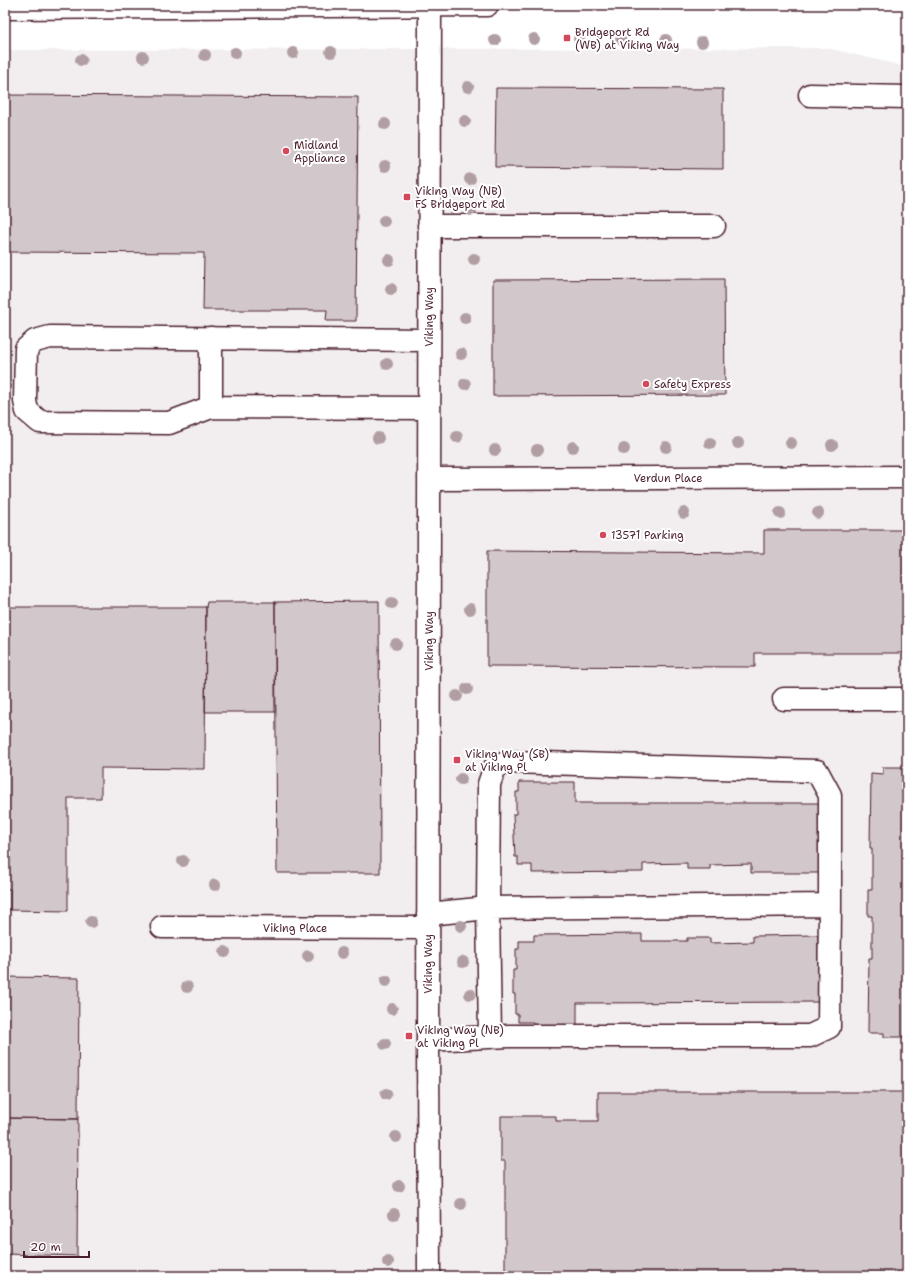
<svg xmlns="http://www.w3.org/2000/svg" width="912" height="1281" viewBox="0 0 912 1281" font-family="'Shantell Sans',sans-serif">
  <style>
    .built { fill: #f2eeef }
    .building { fill: #d2c7cb; stroke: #4a1f2b }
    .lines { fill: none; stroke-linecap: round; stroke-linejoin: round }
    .minor-casing { stroke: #4a1f2b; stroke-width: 25 }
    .major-casing { stroke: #4a1f2b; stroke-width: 25 }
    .minor { stroke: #fff; stroke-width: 22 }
    .major { stroke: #fff; stroke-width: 22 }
    .tree { fill: #b19ea3 }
    .poi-dot { fill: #d1495b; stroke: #fff; stroke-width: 1.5 }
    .labels { text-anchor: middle; stroke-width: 4; stroke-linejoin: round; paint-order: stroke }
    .poi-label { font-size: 11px; fill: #4a1f2b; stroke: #fff; text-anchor: start }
    .street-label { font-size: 11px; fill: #4a1f2b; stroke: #fff }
  </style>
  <rect width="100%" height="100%" fill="#fff"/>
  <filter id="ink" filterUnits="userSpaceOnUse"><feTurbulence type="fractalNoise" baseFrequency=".025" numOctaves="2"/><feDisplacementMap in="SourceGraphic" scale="8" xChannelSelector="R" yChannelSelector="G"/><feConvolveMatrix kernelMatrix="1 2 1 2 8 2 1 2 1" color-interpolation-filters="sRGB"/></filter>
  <g filter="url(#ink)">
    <path class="built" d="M827,48l80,19v1209h-902v-1226z"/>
    <path class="building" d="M496,88l227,1v80l-228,-2z
      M5,95l353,2 -2,224h-30l1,-11h-124l1,-57 -199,-1z
      M724,279l1,116 -232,1v-116z
      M764,530h143v123h-152v14l-268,-1v-115l277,2z
      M379,601l1,272h-103l-2,-271z
      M207,602h68v110h-70l1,-105z
      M5,607h201l-1,162 -104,-1v30h-33v113l-58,-1v-21h-5z
      M883,767h24v270h-23v-4h-16l1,-75h3v-42h-4v-26h4v-42h-2l1,-75 12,1z
      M519,782h56v21h246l-1,70h-69v-9l-41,1v4h-23v-6l-44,1v8l-111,1v-8h-14v-8h-3l-2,-43h3v-22h3z
      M642,934v7h45v-3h23v5l43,-1v-6l65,-1v25h3v42l-244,1v22h-44v-3h-15v-8h-3v-20h-2v-24h3v-21h3v-8h15v-6z
      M5,977l74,1 -1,141 -73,-1z
      M598,1092h309v184h-402v-115h-4v-45h55v5h42z
      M5,1118l73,1 -1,137 -72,-2z"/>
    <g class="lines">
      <defs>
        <path id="minor" d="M810,95l97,2
          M429,226h285
          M429,340l-379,-3 -15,4 -9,8 -1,52 2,10 13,11 129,1 42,-16 218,1
          M211,407v-69
          M429,479l478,-2
          M784,699h123
          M162,927l266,1
          M490,1036l-2,-128 1,-124 6,-17 14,-5 308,9 13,24v110
          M428,1040l81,-4h301l19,-9 1,-122 -342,3 -60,6
          M429,1276l-1,-236 2,-1035"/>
        <path id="major" d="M5,8l482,-3"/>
      </defs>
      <use href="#minor" class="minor-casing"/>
      <use href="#major" class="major-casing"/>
      <use href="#minor" class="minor"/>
      <use href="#major" class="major"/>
    </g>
    <g class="tree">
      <circle cx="534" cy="39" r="6"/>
      <circle cx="579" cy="39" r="6"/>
      <circle cx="621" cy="39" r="6"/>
      <circle cx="495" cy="40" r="6"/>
      <circle cx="666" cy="40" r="6"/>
      <circle cx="702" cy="42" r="6"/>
      <circle cx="331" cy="52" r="6"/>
      <circle cx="235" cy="53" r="6"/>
      <circle cx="293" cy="53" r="6"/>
      <circle cx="205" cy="55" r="6"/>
      <circle cx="143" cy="57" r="6"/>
      <circle cx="81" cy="60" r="6"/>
      <circle cx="468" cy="87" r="6"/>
      <circle cx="465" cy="121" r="6"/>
      <circle cx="385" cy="124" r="6"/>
      <circle cx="385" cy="166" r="6"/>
      <circle cx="470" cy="179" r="6"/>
      <circle cx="471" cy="210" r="6"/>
      <circle cx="384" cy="221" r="6"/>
      <circle cx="474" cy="259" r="6"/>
      <circle cx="389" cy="260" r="6"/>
      <circle cx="391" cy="289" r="6"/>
      <circle cx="465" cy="318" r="6"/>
      <circle cx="461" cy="354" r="6"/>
      <circle cx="387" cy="364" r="6"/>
      <circle cx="465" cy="384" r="6"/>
      <circle cx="457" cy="437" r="6"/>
      <circle cx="378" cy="438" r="6"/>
      <circle cx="710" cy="443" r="6"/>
      <circle cx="738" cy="443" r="6"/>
      <circle cx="791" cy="443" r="6"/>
      <circle cx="832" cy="445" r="6"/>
      <circle cx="573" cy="447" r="6"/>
      <circle cx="666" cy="447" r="6"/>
      <circle cx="624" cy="449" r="6"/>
      <circle cx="495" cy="450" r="6"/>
      <circle cx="537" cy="450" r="6"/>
      <circle cx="684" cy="513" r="6"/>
      <circle cx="780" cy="513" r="6"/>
      <circle cx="818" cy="513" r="6"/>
      <circle cx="392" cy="603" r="6"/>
      <circle cx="470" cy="609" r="6"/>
      <circle cx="396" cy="644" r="6"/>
      <circle cx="467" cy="689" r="6"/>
      <circle cx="457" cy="696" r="6"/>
      <circle cx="461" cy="779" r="6"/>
      <circle cx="183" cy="861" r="6"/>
      <circle cx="215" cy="885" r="6"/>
      <circle cx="91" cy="922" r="6"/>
      <circle cx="461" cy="926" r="6"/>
      <circle cx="225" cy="952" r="6"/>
      <circle cx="342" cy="953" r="6"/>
      <circle cx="308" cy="956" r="6"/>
      <circle cx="463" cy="962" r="6"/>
      <circle cx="386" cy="981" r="6"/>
      <circle cx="187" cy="987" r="6"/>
      <circle cx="470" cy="994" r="6"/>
      <circle cx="392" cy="1009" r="6"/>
      <circle cx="385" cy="1044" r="6"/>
      <circle cx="386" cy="1094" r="6"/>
      <circle cx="396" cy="1137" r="6"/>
      <circle cx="399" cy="1186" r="6"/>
      <circle cx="461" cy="1204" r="6"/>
      <circle cx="394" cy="1214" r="6"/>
      <circle cx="388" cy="1262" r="6"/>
    </g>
  </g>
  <g class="poi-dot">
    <rect x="563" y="34" width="8" height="8" rx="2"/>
    <circle cx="286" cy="151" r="4"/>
    <rect x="403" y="193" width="8" height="8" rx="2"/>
    <circle cx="646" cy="384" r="4"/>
    <circle cx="603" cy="535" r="4"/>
    <rect x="453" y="756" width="8" height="8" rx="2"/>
    <rect x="405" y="1032" width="8" height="8" rx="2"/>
  </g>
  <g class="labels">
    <g class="poi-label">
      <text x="575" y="36">Bridgeport Rd<tspan x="575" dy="13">(WB) at Viking Way</tspan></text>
      <text x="294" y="149">Midland<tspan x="294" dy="13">Appliance</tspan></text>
      <text x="415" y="195">Viking Way (NB)<tspan x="415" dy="13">FS Bridgeport Rd</tspan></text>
      <text x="654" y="388">Safety Express</text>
      <text x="611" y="539">13571 Parking</text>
      <text x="465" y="758">Viking Way (SB)<tspan x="465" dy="13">at Viking Pl</tspan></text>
      <text x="417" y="1034">Viking Way (NB)<tspan x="417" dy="13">at Viking Pl</tspan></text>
    </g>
    <g class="street-label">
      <text transform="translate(429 317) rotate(-90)" y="4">Viking Way</text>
      <text x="668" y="482">Verdun Place</text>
      <text transform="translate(429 641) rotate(-90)" y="4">Viking Way</text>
      <text x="295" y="932">Viking Place</text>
      <text transform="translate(428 964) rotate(-90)" y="4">Viking Way</text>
    </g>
  </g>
  <rect width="912" height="1281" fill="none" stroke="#fff" stroke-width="20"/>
  <rect x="10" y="10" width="892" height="1261" fill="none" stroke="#4a1f2b" stroke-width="1.5" filter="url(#ink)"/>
  <path d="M24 1251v6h65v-6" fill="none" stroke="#4a1f2b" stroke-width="2"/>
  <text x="30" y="1251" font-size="12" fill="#4a1f2b" stroke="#ffffff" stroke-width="3" paint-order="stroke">20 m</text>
</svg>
